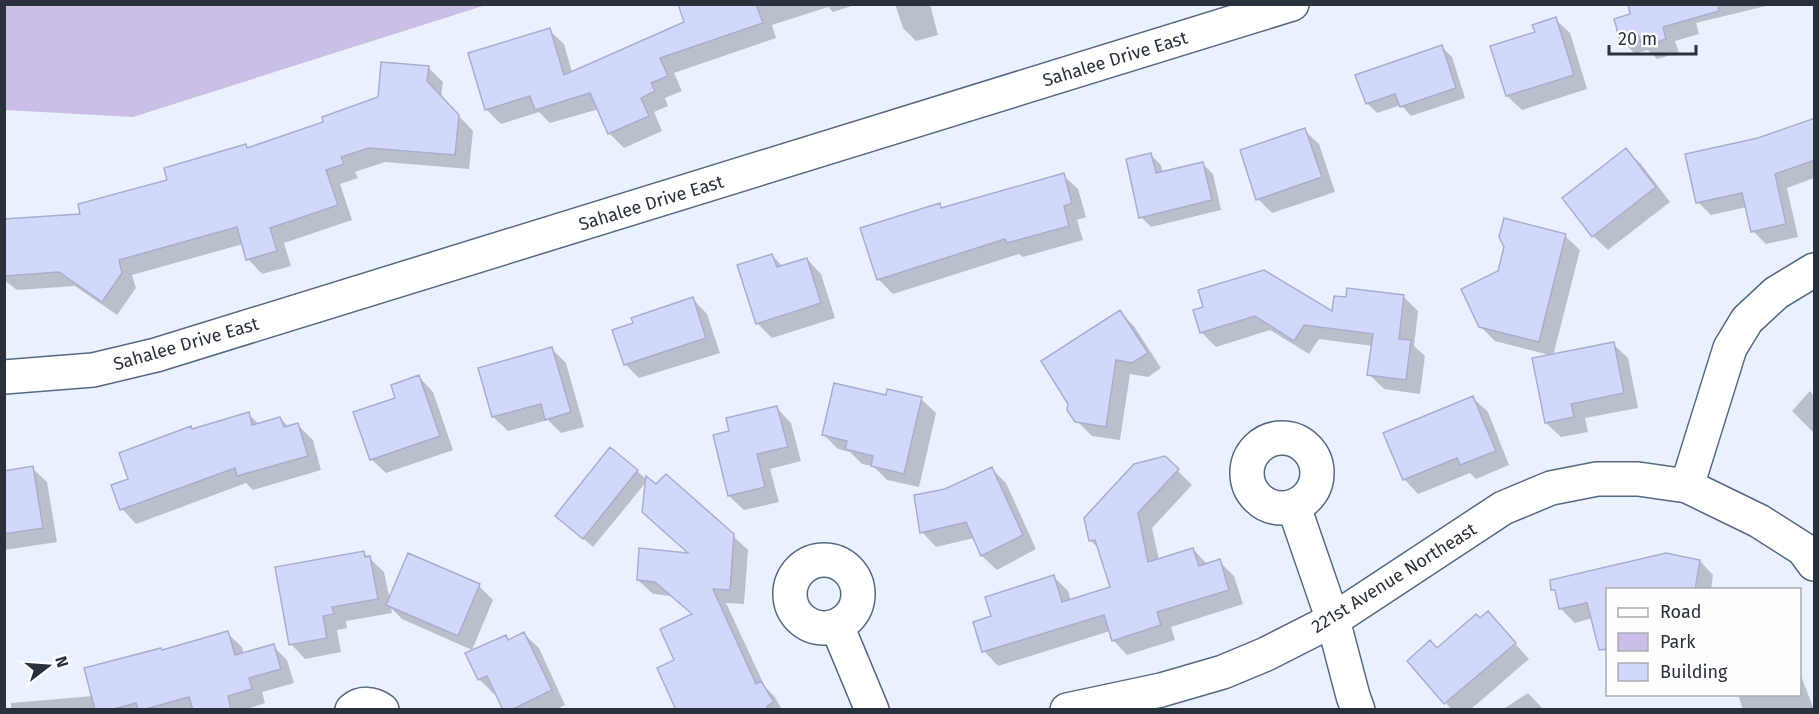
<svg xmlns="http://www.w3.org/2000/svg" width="1819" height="714" viewBox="0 0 1819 714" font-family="'Fira Sans',sans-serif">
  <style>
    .green { fill: #cbbfe8 }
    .shadow { fill: #0003 }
    .building { fill: #d2d8fc; stroke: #a8aece; stroke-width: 1.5 }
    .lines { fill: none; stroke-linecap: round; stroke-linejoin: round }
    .minor-casing { stroke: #566983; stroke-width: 36 }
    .minor { stroke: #fff; stroke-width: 33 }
    .labels { text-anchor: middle; stroke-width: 4.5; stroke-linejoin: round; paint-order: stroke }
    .street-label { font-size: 18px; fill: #29313d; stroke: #fefefe }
  </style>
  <rect width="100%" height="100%" fill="#e9f1fe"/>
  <path class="green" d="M4,5l1,-1 481,1 -353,112 -128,-7z"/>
  <path class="shadow" d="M680,4h178l-25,8 -5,-5 -56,18 4,13 -102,35 8,18 -17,7 3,8 -14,6 8,19 -38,17 -15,-15 -10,-24 -49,14 -11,-11 -38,12 -15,-15 63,-79 15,14 8,28 114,-50z
    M895,4h35l8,31 -22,6 -13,-13z
    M1629,4h145l-78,19 3,11 -24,7 4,12 -22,6 -9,-9 -13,4 -14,-14 11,-25z
    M1555,19l15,14 17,56 -65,21 -15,-14 30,-63z
    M1442,47l10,10 13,41 -54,18 -10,-11 -24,8 -10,-10z
    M428,67l15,15 -2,15 32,34 -4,38 -84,-7 -30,10 3,6 -18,6 12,36 -68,23 7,23 -29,8 -14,-15 -5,-15 -111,31 4,13 -19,27 -42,-29 -58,4 -13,-10v-60l78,-5 87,-34 76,-36 4,4 76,-26 55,-24z
    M1814,119v59l-27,10 11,49 -32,7 -13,-13 -6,-24 -36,8 -13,-13 60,-62z
    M1304,130l15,14 16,48 -63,21 -14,-14z
    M1626,150l15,14 29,38 -62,48 -15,-14z
    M1151,155l10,10 2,8 40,-9 10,10 8,36 -70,17 -10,-10z
    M1063,175l15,14 8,28 -9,3 6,20 -60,17 -4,-3 -126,40 -15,-15 61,-74 5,4z
    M1565,236l15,14 -27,106 60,-12 15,14 10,50 -53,10 3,14 -27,5 -15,-14 7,-67 -58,-15 -15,-15z
    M772,255l11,12 24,-8 14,15 14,44 -63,20 -15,-15z
    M1404,297l14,14 -4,35 11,10 -5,38 -36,-5 -15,-15 4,-28 -54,-7 -10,15 -39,-24 -54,17 -15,-15 -6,-21 138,3z
    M693,299l14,15 13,39 -81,25 -14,-14z
    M1120,312l14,14 27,42 -13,9 -18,-3 -10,66 -28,-4 -15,-15z
    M551,348l15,15 18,64 -23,6 -13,-13 -40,11 -15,-14 -13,-48z
    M419,377l14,15 20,58 -67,23 -15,-14 26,-61z
    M1810,391l4,5v37l-22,-22z
    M887,397l34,2 15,14 -17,74 -32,-7 -14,-14 -11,-2 -12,-12 -12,-3 -14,-14z
    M1473,398l15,14 21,53 -33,14 -6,-6 -52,21 -14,-15z
    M777,408l14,15 10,38 -31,8 9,33 -35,8 -15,-14 2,-64z
    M248,414l11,10 21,-6 9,9 9,-2 15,15 8,30 -68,20 -7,-7 -110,41 -14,-15 -9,-23 17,-6z
    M1164,457l28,28 -40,43 7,32 34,-11 15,16 11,-4 15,15 9,28 -72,23 4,13 -48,15 -14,-15 -3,-9 -112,35 -14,-15 9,-34 61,-40 14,14 3,10 41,-13 -12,-38 -10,-10z
    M32,468l15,14 10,60 -53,8v-78z
    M992,469l14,14 30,66 -39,21 -15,-14 -8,-18 -38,9 -14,-15 23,-42z
    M637,471l10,9 86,56 15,14 -4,54 -18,-1 39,84 10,10 7,13h-100l-6,-49 17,-46 -22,-19 -18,-2 -15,-14 52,-26 -43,-73 -54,66 -36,-31z
    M364,553l20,19 6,28 89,-14 14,14 -21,50 -70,-31 -11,-11 1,5 -46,8 1,7 -10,2 4,22 -36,7 -14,-15z
    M1700,561l13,14 -2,15h-103l-16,28 -17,5 -14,-14 -7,-28z
    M1488,613l41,46 -59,51h-18l-43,-49 28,-12z
    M227,633l15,14 2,7 29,-8 14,14 7,23 -32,9 3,11 -21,7h-233v-7l82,-7 69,-45z
    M524,634l15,14 26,57 -9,5h-51l-8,-18 -3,2 -15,-15 26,-42 4,3z
    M1800,673l14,37h-71l-5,-16h62z
    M1528,693l16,17h-42z"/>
  <path class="building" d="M678,4h78l7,19 -103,35 8,18 -17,7 4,8 -14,7 8,18 -41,18 -18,-41 -55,17 -5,-14 -45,14 -17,-57 82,-25 14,47 120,-53z
    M1628,4h90l1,7 -56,16 3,12 -24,8 -3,-11 -19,5 -6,-22 16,-5z
    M1556,17l18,58 -68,21 -16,-50 45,-14 -3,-7z
    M1442,45l14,43 -56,19 -5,-13 -29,10 -11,-29z
    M381,62l48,4 -2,15 32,34 -4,40 -86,-7 -28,9 3,7 -18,6 12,35 -68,23 7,23 -31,9 -9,-33 -118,33 3,13 -20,29 -43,-30 -55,4v-57l76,-5 -2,-10 89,-24 -3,-12 82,-24 1,4 76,-26 -1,-5 56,-20z
    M1815,118v42l-40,14 11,50 -35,8 -9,-39 -46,10 -11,-49 73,-16z
    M1305,128l17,49 -66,23 -16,-50z
    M1626,148l30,39 -64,50 -30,-39z
    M1151,153l5,20 47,-11 9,38 -73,18 -13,-59z
    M1064,173l8,30 -8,3 5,20 -62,17 -2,-4 -128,41 -17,-52 80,-25 1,5z
    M1504,218l62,16 -27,108 -60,-15 -18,-38 37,-18 6,-24 -5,-10z
    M772,254l5,13 30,-9 14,45 -65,21 -19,-59z
    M1264,270l68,41 2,-15 12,1 1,-9 57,7 -5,44 12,1 -5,40 -39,-5 6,-41 -69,-9 -10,16 -39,-25 -55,17 -7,-23 10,-3 -5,-17z
    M693,297l13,41 -82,27 -12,-35 21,-7 -2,-5z
    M1120,310l28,43 -16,10 -16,-3 -10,67 -31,-5 -8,-12 1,-6 -27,-43z
    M1614,342l10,51 -53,11 3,13 -29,6 -13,-65z
    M552,347l19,65 -26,8 -4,-16 -49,13 -14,-49z
    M419,375l21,61 -70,24 -17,-48 42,-14 -4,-13z
    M834,383l52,12 1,-6 35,8 -18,77 -33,-8 2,-10 -28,-7 2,-8 -25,-6z
    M1473,396l23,55 -36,14 -3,-7 -54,22 -20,-47z
    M777,406l11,41 -31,7 8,33 -37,9 -15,-61 16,-4 -3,-13z
    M249,412l3,13 28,-8 4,10 14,-4 10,33 -71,20 -2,-8 -115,42 -9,-25 17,-6 -9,-26 72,-27 1,3z
    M610,447l28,23 -55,69 -28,-23z
    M1165,456l14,13 -41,44 10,49 45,-14 6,18 21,-7 9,31 -72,22 4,13 -49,16 -8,-26 -122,37 -9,-30 18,-6 -6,-19 69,-22 8,27 48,-15 -15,-47 -6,1 -5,-23 50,-54z
    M33,466l10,62 -39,6v-63z
    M992,467l31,68 -42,21 -15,-34 -46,11 -6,-38 31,-6z
    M666,474l68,60 -4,56 -17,-1 43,95 5,-3 13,21 -7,4 1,4h-92l-19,-42 17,-8 -14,-31 32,-15 -37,-32 -18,-2 2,-32 49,5 -46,-41 4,-36 10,8z
    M364,551l1,6 5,-1 8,43 -46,8 2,7 -11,2 4,22 -38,7 -14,-78z
    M408,553l72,31 -22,52 -72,-31z
    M1666,553l34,7 -5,30h-87v59l-9,1 -12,-47 -28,6 -4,-19h-4l-1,-10z
    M1488,611l28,32 -72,61 -37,-43 23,-21 7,8 39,-34 4,4z
    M228,631l7,24 39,-11 7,25 -32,9 3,11 -24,7 3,14h-38l-4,-13 -47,13h-4l-2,-7 -26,7h-15l-11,-42 77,-20 1,2z
    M524,632l28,58 -41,20h-8l-16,-34 -9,4 -13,-27 41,-18 2,5z"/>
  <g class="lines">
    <defs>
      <path id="minor" d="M4,377l89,-7 63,-15 1136,-351
        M1247 473a35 35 0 1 1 70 0a35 35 0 1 1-70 0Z
        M1687,486l43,-138 17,-28 29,-27 38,-23
        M1294,507l39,113 20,76 5,14
        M790 594a34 34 0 1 1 68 0a34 34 0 1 1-68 0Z
        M837,626l35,84
        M352,710c9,-8 21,-7 30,0
        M1067,710l94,-20 62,-18 43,-18 67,-34 170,-112 48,-20 46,-9h41l49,7 72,35 44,28 11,15"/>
    </defs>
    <use href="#minor" class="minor-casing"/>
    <use href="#minor" class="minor"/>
  </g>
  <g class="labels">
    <g class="street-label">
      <text transform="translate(1115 59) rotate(-17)" y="6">Sahalee Drive East</text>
      <text transform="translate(651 203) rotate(-17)" y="6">Sahalee Drive East</text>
      <text transform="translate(186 344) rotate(-16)" y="6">Sahalee Drive East</text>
      <text transform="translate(1394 578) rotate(-32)" y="6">221st Avenue Northeast</text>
    </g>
  </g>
  <rect width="1819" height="714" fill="none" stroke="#29313d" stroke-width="12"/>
  <rect x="1606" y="588" width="195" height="108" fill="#fefefe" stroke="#a9acb1" stroke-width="1.5"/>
  <rect x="1618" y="608" width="30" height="9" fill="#ffffff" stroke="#a9acb1" stroke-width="1.5"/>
  <text x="1660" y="618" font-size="18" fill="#29313d">Road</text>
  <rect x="1618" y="633" width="30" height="18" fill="#cbbfe8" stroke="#a9acb1" stroke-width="1.5"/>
  <text x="1660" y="648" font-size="18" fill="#29313d">Park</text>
  <rect x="1618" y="663" width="30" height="18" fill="#d2d8fc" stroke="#a9acb1" stroke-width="1.5"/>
  <text x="1660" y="678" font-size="18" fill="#29313d">Building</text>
  <g transform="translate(48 666) rotate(73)" stroke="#fefefe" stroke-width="4.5" paint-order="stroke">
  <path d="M0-4.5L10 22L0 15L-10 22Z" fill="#29313d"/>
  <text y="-9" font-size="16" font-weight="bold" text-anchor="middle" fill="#29313d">N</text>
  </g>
  <path d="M1609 45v9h87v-9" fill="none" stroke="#29313d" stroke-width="3"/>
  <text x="1618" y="45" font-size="18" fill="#29313d" stroke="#fefefe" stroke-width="4.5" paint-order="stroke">20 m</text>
</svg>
